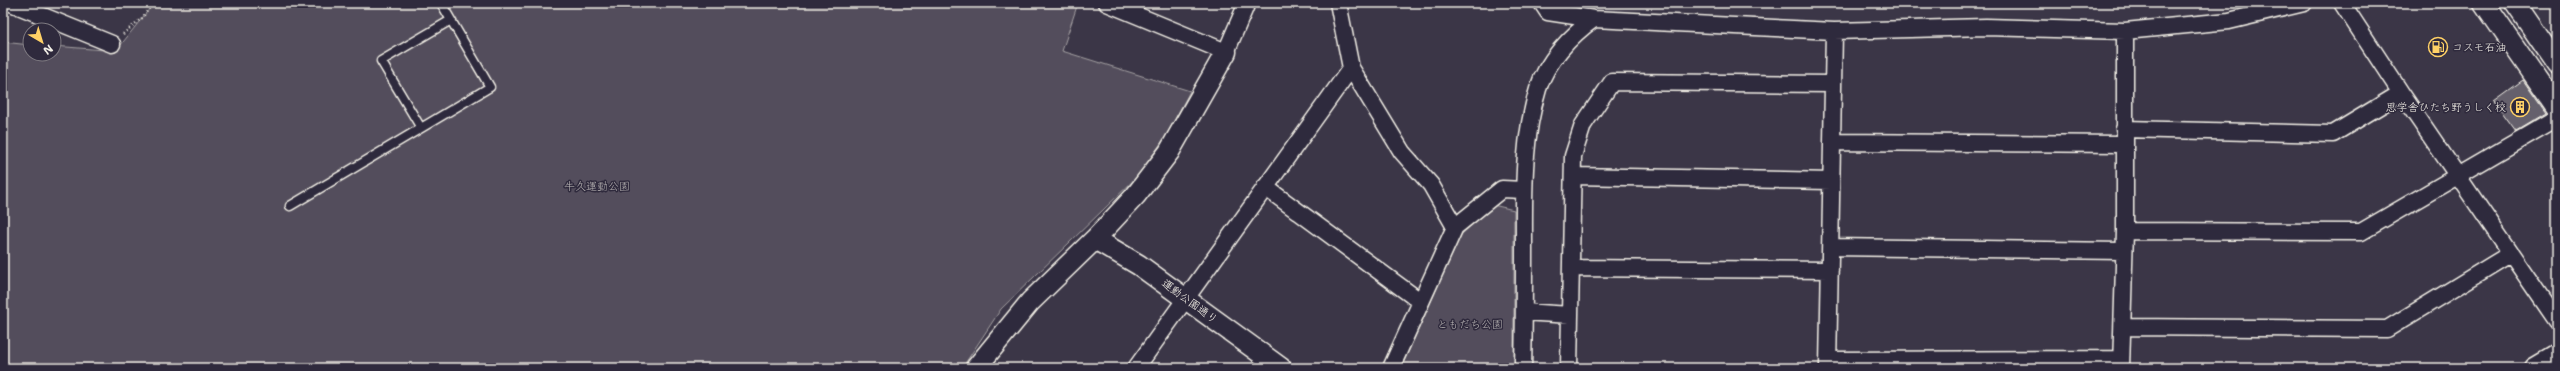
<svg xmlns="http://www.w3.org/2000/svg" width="2560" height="371" viewBox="0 0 2560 371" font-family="'Shantell Sans','Klee One',sans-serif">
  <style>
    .green { fill: #534e5c; stroke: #a4a0a2 }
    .building { fill: #65616c; stroke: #f4f1e8 }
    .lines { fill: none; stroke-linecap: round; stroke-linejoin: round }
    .service-casing { stroke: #f4f1e8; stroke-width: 11 }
    .minor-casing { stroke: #f4f1e8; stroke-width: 19 }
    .tertiary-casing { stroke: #f4f1e8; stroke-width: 23 }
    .path { stroke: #f4f1e8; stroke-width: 2.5; stroke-dasharray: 1 3; stroke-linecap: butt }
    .service { stroke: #2f2a3d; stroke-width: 8 }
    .minor { stroke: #2f2a3d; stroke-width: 16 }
    .tertiary { stroke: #2f2a3d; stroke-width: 20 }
    .labels { text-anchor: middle; stroke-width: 3; stroke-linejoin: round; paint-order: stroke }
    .poi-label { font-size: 11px; fill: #f4f1e8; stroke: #2f2a3d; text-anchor: start }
    .park-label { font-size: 11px; fill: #bcb8b7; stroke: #2f2a3d }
    .street-label { font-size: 11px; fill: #f4f1e8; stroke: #2f2a3d }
  </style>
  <rect width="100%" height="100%" fill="#3b3647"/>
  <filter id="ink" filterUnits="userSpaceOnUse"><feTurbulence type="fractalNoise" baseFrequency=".025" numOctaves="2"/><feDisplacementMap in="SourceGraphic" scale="8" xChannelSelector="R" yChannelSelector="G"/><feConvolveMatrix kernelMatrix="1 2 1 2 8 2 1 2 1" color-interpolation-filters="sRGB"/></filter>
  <g filter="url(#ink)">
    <path class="green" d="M154,3h924l-16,48 128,40 -24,45 -28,40 -137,133 -39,59h-959v-326l27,3v9h24v-8l62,5z
      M1493,205l21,5v158h-113l60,-133z"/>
    <path class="building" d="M2523,80l23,33 -30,18 -22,-30z"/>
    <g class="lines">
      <defs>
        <path id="service" d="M421,128l-40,-67 70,-41
          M290,206l200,-119 -49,-84"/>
        <path id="minor" d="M11,3l101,41
          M1107,3l119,49 21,-49
          M1338,3l13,65 51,84 29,33 24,42
          M1542,3l6,9 46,7 240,12 152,-4 139,4 104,-10 75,-18
          M2342,3l59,90 156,228
          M2124,129l209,5 68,-41
          M1832,142l292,2
          M1573,176l258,5
          M1265,187l156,115
          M2125,231l236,1 196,-114
          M1831,247l292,4
          M1571,268l259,2
          M1524,312l46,3
          M2123,327l264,2 123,-75
          M1829,360l291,-1
          M1136,368l215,-300
          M1391,368l64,-141 47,-38 21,1
          M1523,368c1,-40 1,-79 1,-119 0,-53 -2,-108 14,-160 8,-27 33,-54 56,-70
          M1569,368l4,-212 10,-31 29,-43 221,2
          M1828,368l6,-337
          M2121,368l4,-137v-200"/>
        <path id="tertiary" d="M2484,3l73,105
          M2515,3l42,61
          M1095,239l44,26 142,103
          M976,368l54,-66 65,-63 41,-44 33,-43 57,-100
          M2535,368l22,-13"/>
      </defs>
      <use href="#service" class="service-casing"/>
      <use href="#minor" class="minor-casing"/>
      <use href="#tertiary" class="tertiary-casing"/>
      <path class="path" d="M123,34l19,-16 11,-15"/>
      <use href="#service" class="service"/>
      <use href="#minor" class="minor"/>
      <use href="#tertiary" class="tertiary"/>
    </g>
  </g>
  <defs>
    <symbol id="fuel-ring" viewBox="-11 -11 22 22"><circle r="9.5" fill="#2f2a3d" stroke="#ffd166" stroke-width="1.5"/><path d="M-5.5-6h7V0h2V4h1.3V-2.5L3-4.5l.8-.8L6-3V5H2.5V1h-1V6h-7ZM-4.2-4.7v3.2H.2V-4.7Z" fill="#ffd166"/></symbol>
    <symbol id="building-ring" viewBox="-11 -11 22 22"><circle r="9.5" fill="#2f2a3d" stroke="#ffd166" stroke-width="1.5"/><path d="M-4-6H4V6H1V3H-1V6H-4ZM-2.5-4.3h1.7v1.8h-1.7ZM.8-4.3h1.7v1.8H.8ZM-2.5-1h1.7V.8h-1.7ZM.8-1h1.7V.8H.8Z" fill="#ffd166"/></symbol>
  </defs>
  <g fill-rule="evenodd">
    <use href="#fuel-ring" x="2427" y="36" width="22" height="22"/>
    <use href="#building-ring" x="2509" y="96" width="22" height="22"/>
  </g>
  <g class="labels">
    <g class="poi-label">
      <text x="2452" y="51">コスモ石油</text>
      <text x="2506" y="111" text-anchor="end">思学舎ひたち野うしく校</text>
    </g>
    <g class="park-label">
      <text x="597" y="190">牛久運動公園</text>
      <text x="1470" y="328">ともだち公園</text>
    </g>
    <g class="street-label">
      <text transform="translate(1190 301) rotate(36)" y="4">運動公園通り</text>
    </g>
  </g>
  <rect width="2560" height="371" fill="none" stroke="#2f2a3d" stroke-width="16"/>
  <rect x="8" y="8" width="2544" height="355" fill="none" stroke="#f4f1e8" stroke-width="1.5" filter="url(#ink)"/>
  <g transform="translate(42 42) rotate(142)"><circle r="19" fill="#2f2a3d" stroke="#7e7a81"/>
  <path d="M0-3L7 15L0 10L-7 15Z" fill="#ffd166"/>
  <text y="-6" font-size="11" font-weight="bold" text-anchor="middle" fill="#f4f1e8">N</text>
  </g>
</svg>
